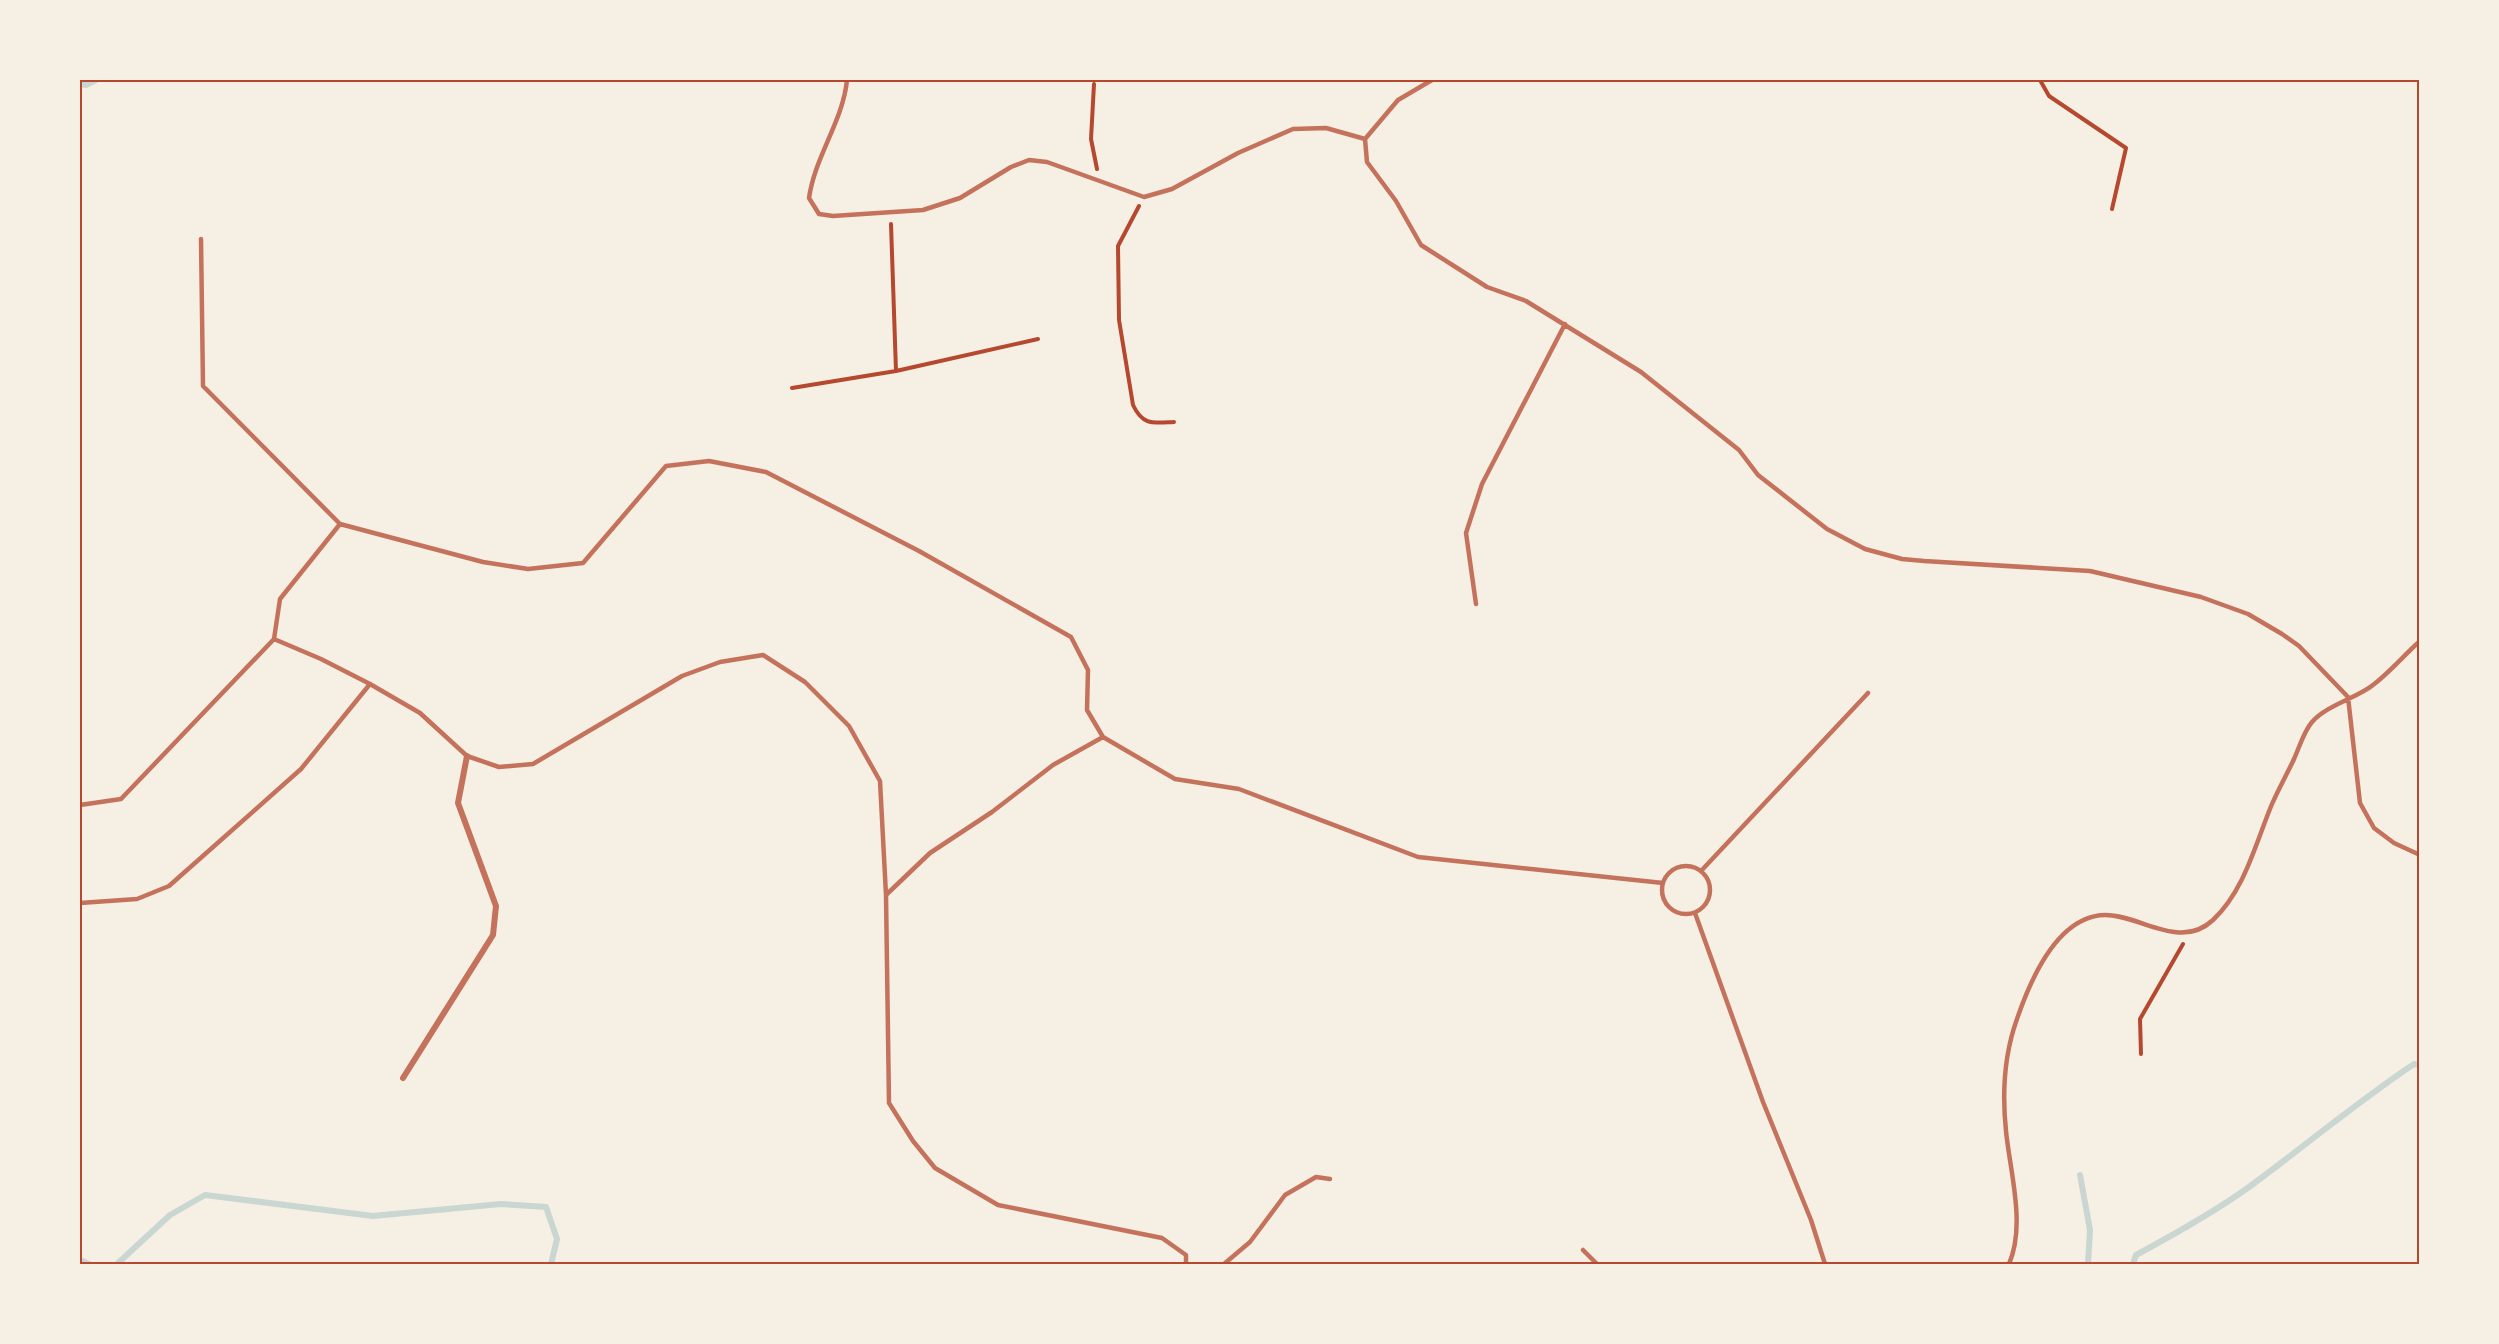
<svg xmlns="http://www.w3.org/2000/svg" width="2499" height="1344" viewBox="0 0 2499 1344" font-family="Montserrat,sans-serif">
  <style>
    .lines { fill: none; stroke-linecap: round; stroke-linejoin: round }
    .stream { stroke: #c9d6d2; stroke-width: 6 }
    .path { stroke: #b5482f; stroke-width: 4 }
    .service { stroke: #c5725c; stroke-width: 4.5 }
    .minor { stroke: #c5725c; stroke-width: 6 }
    .neatline { fill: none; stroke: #b5482f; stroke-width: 2 }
  </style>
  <rect width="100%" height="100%" fill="#f6efe4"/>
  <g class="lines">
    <path class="stream" d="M80,84l6,1 10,-5
      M2080,1175l10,55 -2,34
      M80,1260l9,4
      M117,1264l53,-49 35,-20 168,21 128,-12 45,3 11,32 -6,25
      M2133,1264l3,-9c39,-21 77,-42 113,-68 56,-41 108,-85 165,-123l6,1"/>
    <path class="path" d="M2040,80l9,16 77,52 -14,61
      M1094,84l-3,55 6,30
      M1139,206l-21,40 1,74 14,85c10,21 20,18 41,17
      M891,224l5,147
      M792,388l104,-17 142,-32
      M2141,1054l-1,-35 43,-75"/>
    <path class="service" d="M847,80c-4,41 -32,76 -38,118l10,16 14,2 90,-6 37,-12 51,-31 18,-7 18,2 97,35 28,-8 66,-36 55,-24 33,-1 39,11
      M1432,80l-34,20 -33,39 2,23 29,39 25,44 66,42 39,14 115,71 98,78 19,25 69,54 38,20 37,10 22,2 166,10 111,26 47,17 34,20 17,12 49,51 12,106 14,25 20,15 26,12
      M201,239l2,147 137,138 143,38 45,7 55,-6 83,-97 43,-5 57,11 153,79 152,86 17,33 -1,40 16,27 72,42 64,10 179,68 245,26
      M340,524l-60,75 -6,40 47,20 49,25 50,29 47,43 32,11 34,-3 149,-88 38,-14 43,-7 42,27 44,44 31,55 6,114
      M1476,604l-10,-71 16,-49 83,-160
      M1103,737l-50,28 -61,47 -62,41 -44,42 3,208 24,38 22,27 63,37 164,33 24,17v9
      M80,805l41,-6 153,-160
      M1662 890a24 24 0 1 1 48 0a24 24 0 1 1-48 0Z
      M1701,871l167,-178
      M80,903l57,-4 32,-13 132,-117 69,-85
      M1695,913l68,189 48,118 14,44
      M1583,1250l14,14
      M1224,1264l26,-22 35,-47 31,-18 14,2
      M2009,1264c17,-39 1,-92 -3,-133 -4,-38 -2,-76 11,-112 13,-38 40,-103 88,-104 36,0 75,36 108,5 32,-30 43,-78 59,-116 7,-16 15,-30 22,-45 5,-11 10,-28 18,-37 15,-17 45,-24 61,-37 17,-13 31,-30 47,-44"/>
    <path class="minor" d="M403,1078l90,-143 3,-29 -38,-103 9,-47"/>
  </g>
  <rect width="2499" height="1344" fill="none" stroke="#f6efe4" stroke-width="162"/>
  <rect x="81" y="81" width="2337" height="1182" class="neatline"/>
</svg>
